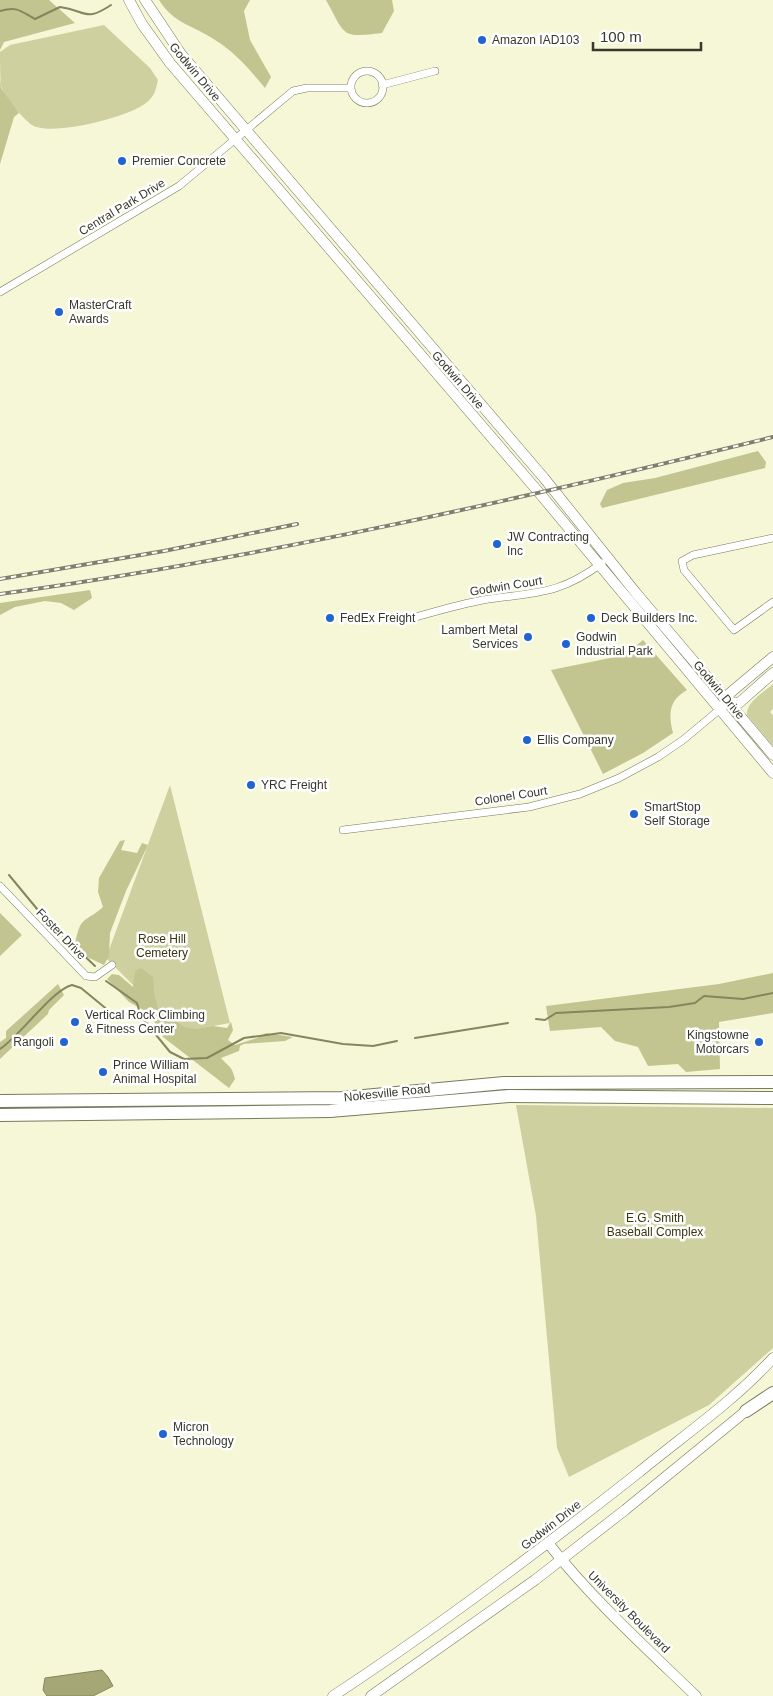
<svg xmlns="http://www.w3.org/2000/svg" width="773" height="1696" viewBox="0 0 773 1696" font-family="Arial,sans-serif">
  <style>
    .green { fill: #ced09f }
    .forest { fill: #c3c591 }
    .water { fill: #a5a874; stroke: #84865e }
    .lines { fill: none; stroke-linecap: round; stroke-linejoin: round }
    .stream { stroke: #84865e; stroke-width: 2 }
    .street-casing { stroke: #787a5c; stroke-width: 8 }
    .secondary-casing { stroke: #787a5c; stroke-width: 11 }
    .primary-casing { stroke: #787a5c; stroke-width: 11 }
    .highway-casing { stroke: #787a5c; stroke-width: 14 }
    .street { stroke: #fff; stroke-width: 7 }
    .secondary { stroke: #fff; stroke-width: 10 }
    .primary { stroke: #fff; stroke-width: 10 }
    .highway { stroke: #fff; stroke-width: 12 }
    .rail-casing { stroke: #7f806c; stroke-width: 4 }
    .rail { stroke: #fff; stroke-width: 2; stroke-dasharray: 5.5; stroke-linecap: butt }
    .poi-dot { fill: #2163cf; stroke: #fff; stroke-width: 2 }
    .labels { text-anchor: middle; stroke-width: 5; stroke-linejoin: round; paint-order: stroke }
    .poi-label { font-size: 12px; fill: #37382b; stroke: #fff; text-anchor: start }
    .street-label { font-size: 12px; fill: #37382b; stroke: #fff }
    .park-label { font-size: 12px; fill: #38380f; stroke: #fff }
  </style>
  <rect width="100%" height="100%" fill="#f5f7d6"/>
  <path class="green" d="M104,25l46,43 8,12c-2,10 -4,17 -12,23 -17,14 -95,34 -114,22 -9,-6 -28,-29 -31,-39 -1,-11 -1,-23 -1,-34l10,-7z
    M773,684v25l-3,3 3,3v31l-26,-31c-1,-13 16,-22 26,-31z
    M170,785l60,238 -50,9 -74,-74z
    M516,1105l257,3v240l-64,57 -140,72 -12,-29 -21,-232z"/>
  <path class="forest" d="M0,0h49l26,23 -71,19 -4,8z
    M159,0h91l-6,11 6,29 21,37 -6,11c-15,-18 -30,-36 -50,-48 -22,-15 -41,-16 -56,-40z
    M326,0h66l2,11 -12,22c-42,5 -36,3 -56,-33z
    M0,78l1,10 18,25 -5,4 -14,47z
    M758,451l8,11 -1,6 -163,40 -2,-4 7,-14 16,-7 32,-5z
    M90,590l2,8 -18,12 -13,-7 -16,-2 -30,6 -15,8v-12z
    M643,640l44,50c-18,10 -19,24 -14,43l-30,20 -40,21 -52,-104 74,-15z
    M125,840l-4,10 16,3 5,-10 6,2 -22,46 -16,42 -1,23 -5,9 -17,-8 -12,-12c5,-30 10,-22 28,-38l-5,-15 1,-14 21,-37z
    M0,913l22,22 -22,21z
    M141,968l12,9 1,16 4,15 26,19 11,2 18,-3 14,2 4,-6 2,8 -5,10 7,5 22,-7 9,-5 27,4 -8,4 -41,3 -4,2 -1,5 -18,7c8,9 11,8 14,21l-6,9 -66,-51 -14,-24 -20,-11 -22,-23 5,-5 7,1 14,12 2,-16z
    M773,973v40l-54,9 1,47 -34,3 -8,-8 -30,2 -10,-19 -23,-6 -14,-14 -51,4 -4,-25 173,-22z
    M58,984l6,11 -15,15 -1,4 -48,45v-17l6,-4v-7z"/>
  <path class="water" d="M102,1670l6,7 5,9 -20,10h-46l-4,-6 2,-12z"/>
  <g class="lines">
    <path class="stream" d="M0,11c18,-5 20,0 35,8l25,-12c26,3 24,16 51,-2
      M9,875l38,46
      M58,931l37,35
      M106,981l31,22 4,14
      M536,1019l9,1 11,-7 113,-6 26,-4 9,-7 39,3 30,-6
      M415,1038l93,-15
      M0,1049c21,-14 52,-59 72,-64l9,3 28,23 24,4 10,4 27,33 14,7 23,-1 37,-20 37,-5 62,11 30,2 24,-5"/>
    <defs>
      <path id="street" d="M351 87a16 16 0 1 1 32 0a16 16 0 1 1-32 0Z
        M382,85l53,-14
        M0,292l179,-106 114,-95 14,-3h44
        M773,538l-80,17 -11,6 2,9 50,60 39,-28
        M401,621c27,-7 54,-16 82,-21 51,-8 75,-4 119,-37
        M343,830l186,-23 51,-13 39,-16 39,-21 25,-17 36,-30
        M0,886l86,90 9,1 17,-12"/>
      <path id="secondary" d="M129,0l13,24 28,39 366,426 237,284
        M145,0l36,54 363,424 92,115 137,162
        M728,702l11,1 34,-30
        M725,704l5,-11 43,-36
        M548,1543c44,56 97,104 148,153"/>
      <path id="primary" d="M333,1696c105,-69 206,-145 305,-223 45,-37 96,-72 135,-115
        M371,1696l164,-116 90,-70 127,-104"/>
      <path id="highway" d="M0,1101l342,-3 162,-15 269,-1
        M0,1115l330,-4 179,-15 264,2
        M746,1411l27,-18"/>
    </defs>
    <use href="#street" class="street-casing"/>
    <use href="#secondary" class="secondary-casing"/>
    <use href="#primary" class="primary-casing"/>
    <use href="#highway" class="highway-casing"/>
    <use href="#street" class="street"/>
    <use href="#secondary" class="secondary"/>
    <use href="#primary" class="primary"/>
    <use href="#highway" class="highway"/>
    <defs>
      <path id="rail" d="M0,579l164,-28 133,-27
        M0,594c261,-36 517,-94 773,-157"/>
    </defs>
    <use href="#rail" class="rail-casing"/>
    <use href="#rail" class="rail"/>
  </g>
  <g class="poi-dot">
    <circle cx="482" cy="40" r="5"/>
    <circle cx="122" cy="161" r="5"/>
    <circle cx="59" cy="312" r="5"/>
    <circle cx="497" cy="544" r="5"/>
    <circle cx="330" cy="618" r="5"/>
    <circle cx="591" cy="618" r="5"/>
    <circle cx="528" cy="637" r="5"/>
    <circle cx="566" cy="644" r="5"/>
    <circle cx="527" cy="740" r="5"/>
    <circle cx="251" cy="785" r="5"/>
    <circle cx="634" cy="814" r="5"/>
    <circle cx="75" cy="1022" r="5"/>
    <circle cx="64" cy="1042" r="5"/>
    <circle cx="759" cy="1042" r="5"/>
    <circle cx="103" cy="1072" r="5"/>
    <circle cx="163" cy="1434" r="5"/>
  </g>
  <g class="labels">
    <g class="poi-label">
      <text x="492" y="44">Amazon IAD103</text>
      <text x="132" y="165">Premier Concrete</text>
      <text x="69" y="309">MasterCraft<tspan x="69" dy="14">Awards</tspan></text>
      <text x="507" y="541">JW Contracting<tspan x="507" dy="14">Inc</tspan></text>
      <text x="340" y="622">FedEx Freight</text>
      <text x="601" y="622">Deck Builders Inc.</text>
      <text x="518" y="634" text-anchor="end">Lambert Metal<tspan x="518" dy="14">Services</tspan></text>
      <text x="576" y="641">Godwin<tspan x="576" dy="14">Industrial Park</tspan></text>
      <text x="537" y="744">Ellis Company</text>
      <text x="261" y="789">YRC Freight</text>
      <text x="644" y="811">SmartStop<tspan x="644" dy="14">Self Storage</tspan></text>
      <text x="85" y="1019">Vertical Rock Climbing<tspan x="85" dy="14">&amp; Fitness Center</tspan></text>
      <text x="749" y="1039" text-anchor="end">Kingstowne<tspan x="749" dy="14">Motorcars</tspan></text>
      <text x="54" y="1046" text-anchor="end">Rangoli</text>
      <text x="113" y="1069">Prince William<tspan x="113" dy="14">Animal Hospital</tspan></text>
      <text x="173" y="1431">Micron<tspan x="173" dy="14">Technology</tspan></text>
    </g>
    <g class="street-label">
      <text transform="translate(195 72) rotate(50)" y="4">Godwin Drive</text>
      <text transform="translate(122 207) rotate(-31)" y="4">Central Park Drive</text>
      <text transform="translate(458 380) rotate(49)" y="4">Godwin Drive</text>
      <text transform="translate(506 586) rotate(-9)" y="4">Godwin Court</text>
      <text transform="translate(719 690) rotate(50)" y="4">Godwin Drive</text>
      <text transform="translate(511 796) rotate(-9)" y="4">Colonel Court</text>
      <text transform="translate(61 934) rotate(46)" y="4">Foster Drive</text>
      <text transform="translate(387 1093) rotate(-6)" y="4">Nokesville Road</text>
      <text transform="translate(551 1525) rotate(-38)" y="4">Godwin Drive</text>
      <text transform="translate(629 1612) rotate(45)" y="4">University Boulevard</text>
    </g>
    <g class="park-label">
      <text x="162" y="943">Rose Hill<tspan x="162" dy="14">Cemetery</tspan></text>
      <text x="655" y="1222">E.G. Smith<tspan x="655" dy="14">Baseball Complex</tspan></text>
    </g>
  </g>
  <path d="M593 42v8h108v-8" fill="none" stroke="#37382b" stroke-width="2.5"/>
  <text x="600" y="42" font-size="15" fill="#37382b" stroke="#ffffff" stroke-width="4" paint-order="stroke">100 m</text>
</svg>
